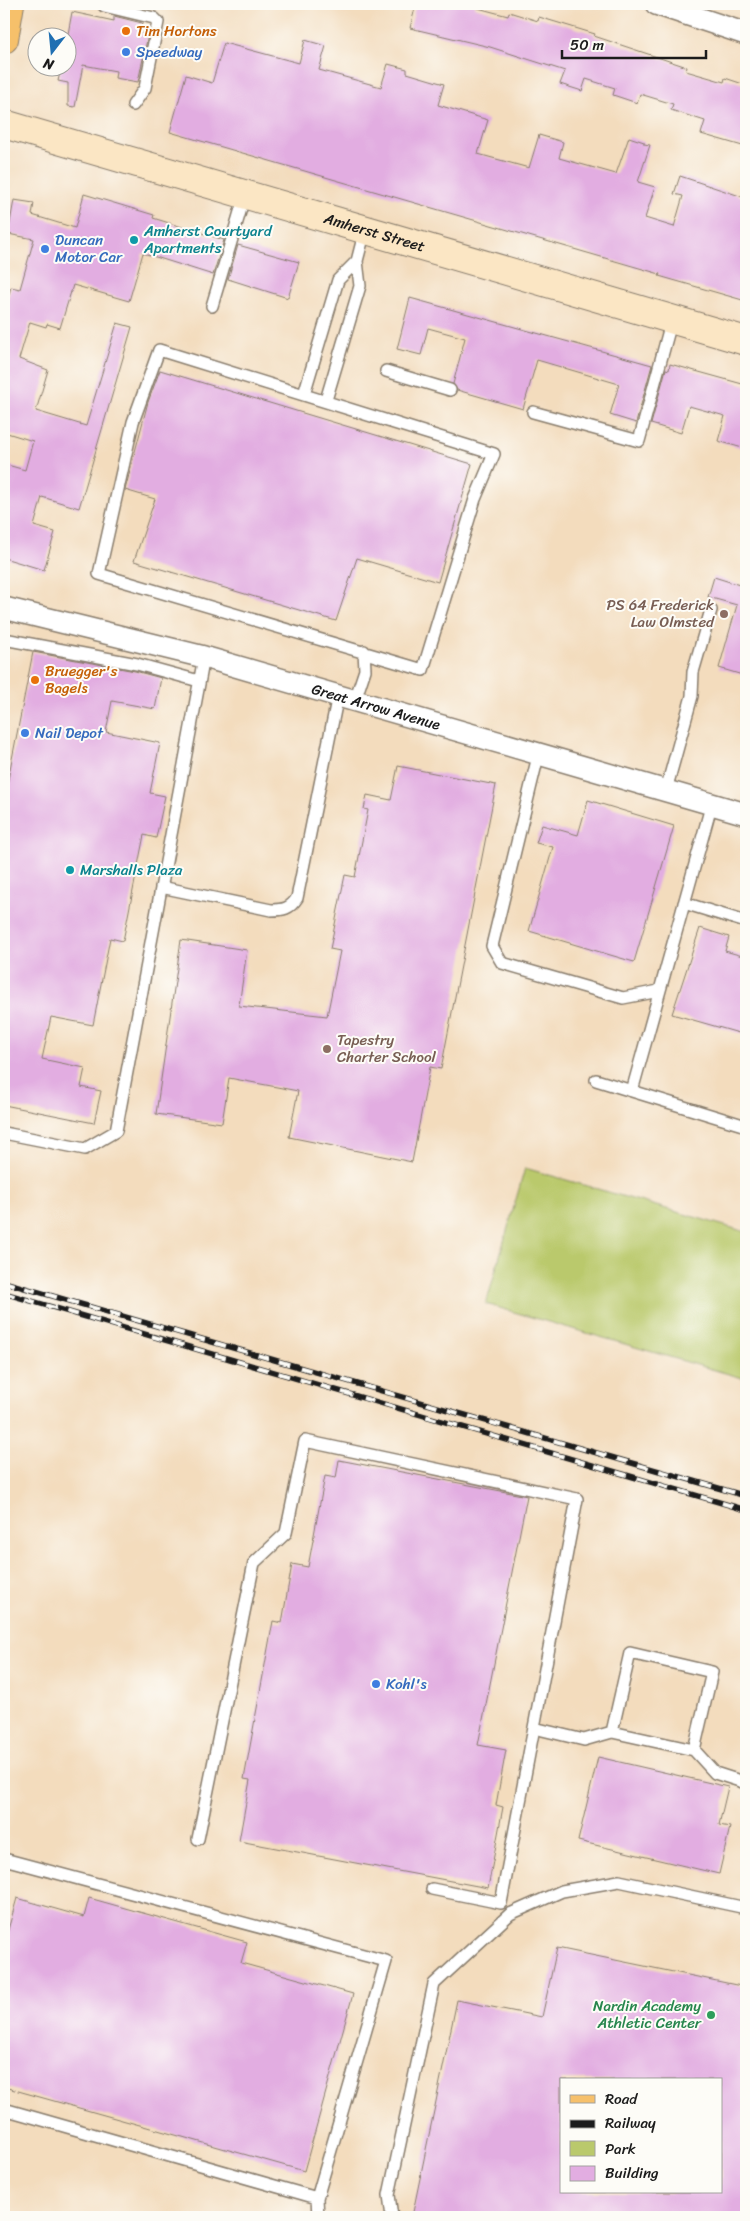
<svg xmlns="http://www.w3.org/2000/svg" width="750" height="2221" viewBox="0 0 750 2221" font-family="Sriracha,sans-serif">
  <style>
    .green { fill: #bac96c; stroke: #6b7244 }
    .building { fill: #e2ade1; fill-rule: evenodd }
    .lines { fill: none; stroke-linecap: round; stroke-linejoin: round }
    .lane-casing { stroke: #887c6c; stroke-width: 14 }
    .street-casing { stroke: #887c6c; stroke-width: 24 }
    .secondary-casing { stroke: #887c6c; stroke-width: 30 }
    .primary-casing { stroke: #887c6c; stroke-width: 30 }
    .lane { stroke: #fff; stroke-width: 11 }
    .street { stroke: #fff; stroke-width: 21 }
    .secondary { stroke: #fbe6c4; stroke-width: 28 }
    .primary { stroke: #f6c06b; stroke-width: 28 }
    .rail-casing { stroke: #1c1c1c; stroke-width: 5.5 }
    .rail { stroke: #fdfcf7; stroke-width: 4; stroke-dasharray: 11; stroke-linecap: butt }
    .food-dot { fill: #e8710a; stroke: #fdfcf7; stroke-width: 2 }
    .shop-dot { fill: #3f7fe0; stroke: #fdfcf7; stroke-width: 2 }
    .culture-dot { fill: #0f9aa8; stroke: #fdfcf7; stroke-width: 2 }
    .education-dot { fill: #8d6e63; stroke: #fdfcf7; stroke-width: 2 }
    .leisure-dot { fill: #2e9e5b; stroke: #fdfcf7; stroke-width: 2 }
    .labels { text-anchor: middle; stroke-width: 4; stroke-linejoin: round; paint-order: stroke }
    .food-label { font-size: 15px; fill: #c56008; stroke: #fdfcf7; text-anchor: start }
    .shop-label { font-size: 15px; fill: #366cbe; stroke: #fdfcf7; text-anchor: start }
    .culture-label { font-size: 15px; fill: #0d838f; stroke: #fdfcf7; text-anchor: start }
    .street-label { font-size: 15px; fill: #1c1c1c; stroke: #fdfcf7 }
    .education-label { font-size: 15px; fill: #785e54; stroke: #fdfcf7; text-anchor: end }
    .leisure-label { font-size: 15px; fill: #27864d; stroke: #fdfcf7; text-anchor: end }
  </style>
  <rect width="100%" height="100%" fill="#fdfcf7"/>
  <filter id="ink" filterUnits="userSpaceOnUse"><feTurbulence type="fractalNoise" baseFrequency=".02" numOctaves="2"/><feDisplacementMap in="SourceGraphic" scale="10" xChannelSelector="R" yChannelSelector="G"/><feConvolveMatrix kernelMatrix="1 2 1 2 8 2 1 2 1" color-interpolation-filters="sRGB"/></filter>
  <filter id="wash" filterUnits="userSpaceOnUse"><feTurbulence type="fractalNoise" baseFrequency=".0096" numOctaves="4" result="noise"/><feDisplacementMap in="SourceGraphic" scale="20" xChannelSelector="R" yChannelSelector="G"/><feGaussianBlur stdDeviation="1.12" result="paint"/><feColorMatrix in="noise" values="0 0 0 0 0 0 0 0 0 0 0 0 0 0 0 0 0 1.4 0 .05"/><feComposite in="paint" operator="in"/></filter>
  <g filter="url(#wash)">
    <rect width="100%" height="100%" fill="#f3dcbd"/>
    <path class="green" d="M525,1168l221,64v147l-260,-75z"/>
    <g id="blocks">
      <path class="building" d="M416,4h59l-1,3 34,9 1,-4 29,9 1,-4 56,17 -1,2 93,31 -1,4 38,11 1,-4 21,7v62l-45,-13 4,-13 -34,-11 2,-6 -33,-10 -3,9 -24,-8 2,-7 -29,-9 -4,12 -22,-7 5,-13 -75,-24 -80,-19z
        M72,12l42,9v-5l28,7 -2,10 8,2 -10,47 -23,-4 1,-7 -33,-6 -8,42 -7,-1v-23l-10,-2 3,-13h7v-34z
        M305,40l21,6 -7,24 62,17 7,-23 19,5v4l37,11 -6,21 50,15 -10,34 51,14 10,-33 24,7 -4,16 57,16 13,-37 15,5v2l6,1 -12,37 17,5 -10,31 29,9 9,-31 -9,-2 6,-18 66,22v103l-87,-25 1,-2 -490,-142 16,-57 26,8 12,-40 75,20z
        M84,194l70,21 -1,3 71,22 -11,35 -70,-22 -14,48 -56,-16 -13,43 -13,-4 -1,3 -16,-5 -11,37 29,11 -12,41 50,15 31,-103 15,4 -53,181 -37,-11 -8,29 21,6 -11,38 -40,-12v-94l21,6 8,-29 -29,-9v-121l7,-24 9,2 14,-50 -26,-5 6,-34 20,3 -2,12 43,13z
        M238,245l61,17 -11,36 -60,-19z
        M410,298l242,67 -16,58 -26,-8 9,-31 -82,-24 -14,49 -66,-19 -4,-6 12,-46 -37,-10 -7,27 -24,-6z
        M670,364l76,21v64l-28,-8 7,-25 -36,-10 -8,27 -30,-9 15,-55 3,1z
        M160,370l312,94 -34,118 -81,-24 -21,63 -202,-60 21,-62 -30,-9 23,-88z
        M714,577l32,10v89l-27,-8 18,-63 -29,-8z
        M33,652l102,19 26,7 -6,31 -43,-8 -6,31 54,11 -10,50 15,3 -9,42 -12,-3 -21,106 -13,-3 -17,87 -42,-8 -9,42 43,9 -4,19 20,4 -7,32 -90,-18v-305z
        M398,766l98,19 -55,284 -11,-2 -18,95 -123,-25 9,-46 -69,-13 -7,45 -66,-9 25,-174 66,10 -8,56 88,10 13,-65 -10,-2 15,-74 10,2 13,-67 -4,-1 3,-14 24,5z
        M588,800l86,26 -40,136 -105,-31 24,-84 -17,-4 6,-18 36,10z
        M700,928l29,9 -4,14 21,6v78l-74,-21z
        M339,1460l188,36 -49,249 28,5 -10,55 7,2 -15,81 -249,-47 11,-61 -6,-1 29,-158 9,2 10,-59 16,3 17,-91 11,2z
        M598,1757l130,30 -9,38 11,2 -11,47 -141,-33z
        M17,1898l67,19 5,-19 158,44 -6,21 112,31 -49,177 -300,-84v-143z
        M557,1948l189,39v230h-334l45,-217 85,17zM561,2080h160v112h-160z"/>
    </g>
  </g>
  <g filter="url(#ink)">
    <use href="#blocks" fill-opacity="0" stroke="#887c6c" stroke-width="1"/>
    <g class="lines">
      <defs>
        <path id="lane" d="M104,6l50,12 4,4 -13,66 -12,17
          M212,306l33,-111
          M159,350l335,104 -19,45 -52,171 -324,-96 34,-152z
          M386,371l64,19
          M304,394l34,-114 19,-19
          M326,400l34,-114 -3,-25 8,-31
          M533,412l106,29 33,-122
          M4,639l133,25 62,17
          M355,700l10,-30 -1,-19
          M539,752l-47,194 10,17 121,35 36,-7
          M666,790l26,-94 1,-24 18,-62
          M161,887l110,23c12,0 19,-1 26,-12l41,-203
          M684,903l62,19
          M596,1080l150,46
          M632,1091l80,-288
          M4,1133l81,16 31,-18 88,-474
          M534,1728l50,12 28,-8
          M694,1750l18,-78 -82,-19 -18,79 82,18 21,23 31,10
          M198,1839l56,-276 32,-30 19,-92 272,58 -76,404 -69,-14
          M4,1859l382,102 -69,237 1,19
          M4,2109l313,89
          M392,2217l-3,-22 45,-211 76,-70 52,-23 57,-10 127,27"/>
        <g id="street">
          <path d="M656,4l90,30"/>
          <path id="s1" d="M4,608l200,49 542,157"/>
        </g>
        <g id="secondary">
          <path id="s2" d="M4,124l742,217"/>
        </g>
        <path id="primary" d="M4,39l6,-35"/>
      </defs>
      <use href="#lane" class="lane-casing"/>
      <use href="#street" class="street-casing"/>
      <use href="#secondary" class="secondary-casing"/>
      <use href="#primary" class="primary-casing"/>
      <use href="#lane" class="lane"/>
      <use href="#street" class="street"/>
      <use href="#secondary" class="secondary"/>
      <use href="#primary" class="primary"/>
      <defs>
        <path id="rail" d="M4,1282l742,214
          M4,1293l742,217"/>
      </defs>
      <use href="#rail" class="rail-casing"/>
      <use href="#rail" class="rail"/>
    </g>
  </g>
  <g class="food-dot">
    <circle cx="126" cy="31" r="5"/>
    <circle cx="35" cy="680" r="5"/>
  </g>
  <g class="shop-dot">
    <circle cx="126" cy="52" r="5"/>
    <circle cx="45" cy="249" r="5"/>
    <circle cx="25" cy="733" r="5"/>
    <circle cx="376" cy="1684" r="5"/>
  </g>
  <g class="culture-dot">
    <circle cx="134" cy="240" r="5"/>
    <circle cx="70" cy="870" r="5"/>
  </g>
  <g class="education-dot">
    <circle cx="724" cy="614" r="5"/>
    <circle cx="327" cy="1049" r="5"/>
  </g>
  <circle class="leisure-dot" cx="711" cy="2015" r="5"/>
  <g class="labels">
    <g class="food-label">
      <text x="136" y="36">Tim Hortons</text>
      <text x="45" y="676">Bruegger's<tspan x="45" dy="17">Bagels</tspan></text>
    </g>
    <g class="shop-label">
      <text x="136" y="57">Speedway</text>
      <text x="55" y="245">Duncan<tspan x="55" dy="17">Motor Car</tspan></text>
      <text x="35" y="738">Nail Depot</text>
      <text x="386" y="1689">Kohl's</text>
    </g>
    <g class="culture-label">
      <text x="144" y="236">Amherst Courtyard<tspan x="144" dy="17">Apartments</tspan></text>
      <text x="80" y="875">Marshalls Plaza</text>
    </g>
    <g class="street-label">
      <text dy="5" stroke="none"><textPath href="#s2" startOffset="386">Amherst Street</textPath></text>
      <text dy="5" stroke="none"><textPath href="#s1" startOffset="385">Great Arrow Avenue</textPath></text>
    </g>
    <g class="education-label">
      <text x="714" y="610">PS 64 Frederick<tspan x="714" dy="17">Law Olmsted</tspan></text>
      <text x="337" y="1045" text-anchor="start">Tapestry<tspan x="337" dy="17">Charter School</tspan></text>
    </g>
    <g class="leisure-label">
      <text x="701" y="2011">Nardin Academy<tspan x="701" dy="17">Athletic Center</tspan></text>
    </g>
  </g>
  <rect width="750" height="2221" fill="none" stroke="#fdfcf7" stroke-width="20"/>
  <rect x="560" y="2078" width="162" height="115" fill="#fdfcf7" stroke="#a3a29f"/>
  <rect x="570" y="2095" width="25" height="8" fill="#f6c06b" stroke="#a3a29f"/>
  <text x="605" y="2104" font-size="15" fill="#1c1c1c">Road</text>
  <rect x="570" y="2120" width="25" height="8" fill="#1c1c1c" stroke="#a3a29f"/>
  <text x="605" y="2128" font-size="15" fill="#1c1c1c">Railway</text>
  <rect x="570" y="2141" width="25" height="15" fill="#bac96c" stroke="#a3a29f"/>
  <text x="605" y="2154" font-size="15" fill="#1c1c1c">Park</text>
  <rect x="570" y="2166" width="25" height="15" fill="#e2ade1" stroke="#a3a29f"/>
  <text x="605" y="2178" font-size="15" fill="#1c1c1c">Building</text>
  <g transform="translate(52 52) rotate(196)"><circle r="24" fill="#fdfcf7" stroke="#a3a29f"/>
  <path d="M0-4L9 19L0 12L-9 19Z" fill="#1f6fb2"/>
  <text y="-8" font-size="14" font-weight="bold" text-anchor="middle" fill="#1c1c1c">N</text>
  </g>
  <path d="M562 50v8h144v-8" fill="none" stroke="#1c1c1c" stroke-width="2.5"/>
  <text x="570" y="50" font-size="15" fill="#1c1c1c" stroke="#fdfcf7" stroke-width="4" paint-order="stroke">50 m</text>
</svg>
